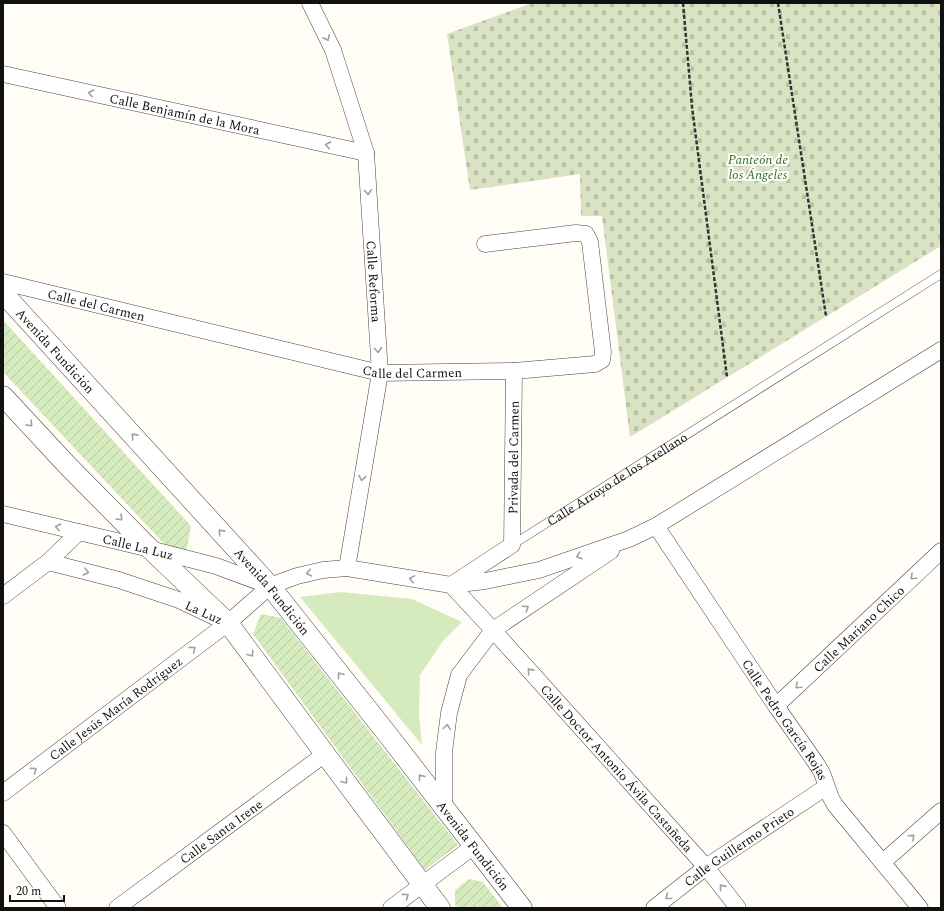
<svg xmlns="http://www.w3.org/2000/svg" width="944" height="911" viewBox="0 0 944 911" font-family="Spectral,serif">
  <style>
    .cemetery { fill: url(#cemetery-stones) }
    .park { fill: #d5ebbd }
    .garden { fill: url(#garden-furrows) }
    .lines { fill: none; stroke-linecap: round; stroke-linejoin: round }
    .service-casing { stroke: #444; stroke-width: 9 }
    .minor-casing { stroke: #444; stroke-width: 17 }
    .tertiary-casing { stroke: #444; stroke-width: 21 }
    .path { stroke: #333; stroke-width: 2.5; stroke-dasharray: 4 2; stroke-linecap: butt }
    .service { stroke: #fff; stroke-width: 8 }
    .minor { stroke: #fff; stroke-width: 16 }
    .tertiary { stroke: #fff; stroke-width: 20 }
    .oneway { stroke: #a0a0a0 }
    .labels { text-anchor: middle; stroke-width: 4; stroke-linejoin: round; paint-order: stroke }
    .street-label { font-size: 13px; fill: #111; stroke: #fff }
    .park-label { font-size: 13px; font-style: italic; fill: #2f6b1f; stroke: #fff }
  </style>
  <defs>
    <pattern id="cemetery-stones" width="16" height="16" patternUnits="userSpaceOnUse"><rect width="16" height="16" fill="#d9e3c4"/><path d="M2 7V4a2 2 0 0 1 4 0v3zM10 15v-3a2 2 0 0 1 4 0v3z" fill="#b9c2a7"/></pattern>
    <pattern id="garden-furrows" width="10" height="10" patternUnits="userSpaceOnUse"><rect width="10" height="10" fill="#d5ebbd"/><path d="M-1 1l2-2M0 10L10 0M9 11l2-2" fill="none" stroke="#b6c8a1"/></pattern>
  </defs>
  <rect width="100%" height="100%" fill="#fffdf5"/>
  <path class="cemetery" d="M532,3h409v243l-311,191 -28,-221h-21l-1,-42 -110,16 -23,-156z"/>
  <path class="park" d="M341,592l71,7 50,23 -19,19 -23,34 -1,39 3,31 -122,-148z"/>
  <path class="garden" d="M3,320l188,206 -5,27 -16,-3 -167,-178z
    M261,614l20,4 177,227 -33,25 -172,-236z
    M469,879l14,3 20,26h-45l-3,-4v-14z"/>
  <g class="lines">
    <defs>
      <g id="service">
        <path id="s1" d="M512,545l429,-271"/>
      </g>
      <g id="minor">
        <path id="s2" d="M310,3l23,47 33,103 14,220 -33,195"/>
        <path id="s3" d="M3,74l363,79"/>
        <path id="s4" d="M3,282l377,91 134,-2 81,-7 7,-4 1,-8 -13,-110 -4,-8 -10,-1 -91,11"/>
        <path id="s5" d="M3,514l147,35 66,17 54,20"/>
        <path id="s6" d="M656,526l120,180 40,57 6,10 9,25 4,7 85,103"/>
        <path d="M48,562l71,18 60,20 40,19"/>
        <path id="s7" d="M454,583l58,-38 2,-174"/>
        <path d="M451,585l34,-4 54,-11 90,-31 27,-13 285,-176"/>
        <path d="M3,596l45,-34 31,-30"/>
        <path id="s8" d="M776,706l165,-155"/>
        <path id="s9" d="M3,793l225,-170 42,-37 27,-10 26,-6 24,-2 104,17 42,45 213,237 32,41"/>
        <path d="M444,808v-56l5,-39 10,-38 34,-45 118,-79"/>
        <path d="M3,833l55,75"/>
        <path d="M883,862l58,-51"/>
        <path id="s10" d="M117,908l208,-154"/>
        <path d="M391,908l83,-62"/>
        <path id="s11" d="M654,908l52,-41 120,-80"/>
      </g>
      <g id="tertiary">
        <path id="s12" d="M3,293l267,293 118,149 134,173"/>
        <path d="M3,396l64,69 83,84 78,74 97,131 115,154"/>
      </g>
    </defs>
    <use href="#service" class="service-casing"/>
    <use href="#minor" class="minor-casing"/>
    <use href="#tertiary" class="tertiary-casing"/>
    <path class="path" d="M683,3l9,104 35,270
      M778,3l48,313"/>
    <use href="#service" class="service"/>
    <use href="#minor" class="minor"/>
    <use href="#tertiary" class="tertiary"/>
  </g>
  <defs><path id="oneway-chevron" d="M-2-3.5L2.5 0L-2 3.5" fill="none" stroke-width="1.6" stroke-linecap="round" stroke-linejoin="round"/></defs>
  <g class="oneway">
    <use href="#oneway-chevron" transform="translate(327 38) rotate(64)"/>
    <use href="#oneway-chevron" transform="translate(91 93) rotate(-168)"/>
    <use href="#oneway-chevron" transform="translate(328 145) rotate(-168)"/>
    <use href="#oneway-chevron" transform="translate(368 192) rotate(86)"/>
    <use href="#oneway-chevron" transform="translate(378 350) rotate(86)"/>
    <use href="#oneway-chevron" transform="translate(30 424) rotate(47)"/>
    <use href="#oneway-chevron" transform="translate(134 436) rotate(-132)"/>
    <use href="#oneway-chevron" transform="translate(362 478) rotate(100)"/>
    <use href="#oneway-chevron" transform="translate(120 518) rotate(45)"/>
    <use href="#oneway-chevron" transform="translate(58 527) rotate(-167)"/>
    <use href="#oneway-chevron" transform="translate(221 532) rotate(-132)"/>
    <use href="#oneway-chevron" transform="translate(579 556) rotate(161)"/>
    <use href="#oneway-chevron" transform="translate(86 572) rotate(14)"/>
    <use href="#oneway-chevron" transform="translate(309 573) rotate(168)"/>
    <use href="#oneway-chevron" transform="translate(913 577) rotate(137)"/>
    <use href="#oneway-chevron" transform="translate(412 579) rotate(-170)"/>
    <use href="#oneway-chevron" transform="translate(526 608) rotate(-34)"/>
    <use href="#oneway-chevron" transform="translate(193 649) rotate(-37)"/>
    <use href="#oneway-chevron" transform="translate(251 654) rotate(54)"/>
    <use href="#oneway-chevron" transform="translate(530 671) rotate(-132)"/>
    <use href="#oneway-chevron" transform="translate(340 675) rotate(-128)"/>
    <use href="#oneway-chevron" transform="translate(798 686) rotate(137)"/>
    <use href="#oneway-chevron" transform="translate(447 727) rotate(-83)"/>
    <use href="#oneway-chevron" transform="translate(34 770) rotate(-37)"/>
    <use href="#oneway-chevron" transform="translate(421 777) rotate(-128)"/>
    <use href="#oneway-chevron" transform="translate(345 781) rotate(53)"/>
    <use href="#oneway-chevron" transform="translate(912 837) rotate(-42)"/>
    <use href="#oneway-chevron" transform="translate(722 887) rotate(-129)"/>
    <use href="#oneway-chevron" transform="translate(406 896) rotate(-37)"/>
    <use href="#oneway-chevron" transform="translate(668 897) rotate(142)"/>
  </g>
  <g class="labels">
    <g class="street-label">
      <text dy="5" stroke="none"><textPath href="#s3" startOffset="186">Calle Benjamín de la Mora</textPath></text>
      <text dy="5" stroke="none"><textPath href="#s2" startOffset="289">Calle Reforma</textPath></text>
      <text dy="5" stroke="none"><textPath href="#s4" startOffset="96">Calle del Carmen</textPath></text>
      <text dy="5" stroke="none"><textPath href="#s12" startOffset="78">Avenida Fundición</textPath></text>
      <text dy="5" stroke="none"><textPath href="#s4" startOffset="420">Calle del Carmen</textPath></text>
      <text dy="5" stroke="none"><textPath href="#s7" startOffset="157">Privada del Carmen</textPath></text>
      <text dy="5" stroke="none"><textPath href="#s1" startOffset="124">Calle Arroyo de los Arellano</textPath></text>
      <text dy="5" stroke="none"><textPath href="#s5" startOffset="139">Calle La Luz</textPath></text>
      <text dy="5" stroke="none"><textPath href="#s12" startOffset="402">Avenida Fundición</textPath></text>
      <text transform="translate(204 612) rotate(24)" y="5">La Luz</text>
      <text dy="5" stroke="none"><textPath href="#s8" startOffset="113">Calle Mariano Chico</textPath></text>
      <text dy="5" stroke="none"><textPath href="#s9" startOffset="141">Calle Jesús María Rodríguez</textPath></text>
      <text dy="5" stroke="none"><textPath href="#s6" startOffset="233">Calle Pedro García Rojas</textPath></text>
      <text dy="5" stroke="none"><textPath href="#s9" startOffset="770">Calle Doctor Antonio Ávila Castañeda</textPath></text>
      <text dy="5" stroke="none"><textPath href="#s10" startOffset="129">Calle Santa Irene</textPath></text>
      <text dy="5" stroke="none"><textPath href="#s12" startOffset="726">Avenida Fundición</textPath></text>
      <text dy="5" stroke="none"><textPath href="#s11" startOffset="105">Calle Guillermo Prieto</textPath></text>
    </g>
    <g class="park-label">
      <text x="758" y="164">Panteón de<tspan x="758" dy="15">los Ángeles</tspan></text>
    </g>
  </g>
  <rect width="944" height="911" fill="none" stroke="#111111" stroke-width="8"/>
  <path d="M10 895v6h54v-6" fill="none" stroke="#111111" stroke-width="2"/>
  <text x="16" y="895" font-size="12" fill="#111111" stroke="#ffffff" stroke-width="3" paint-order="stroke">20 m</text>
</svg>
